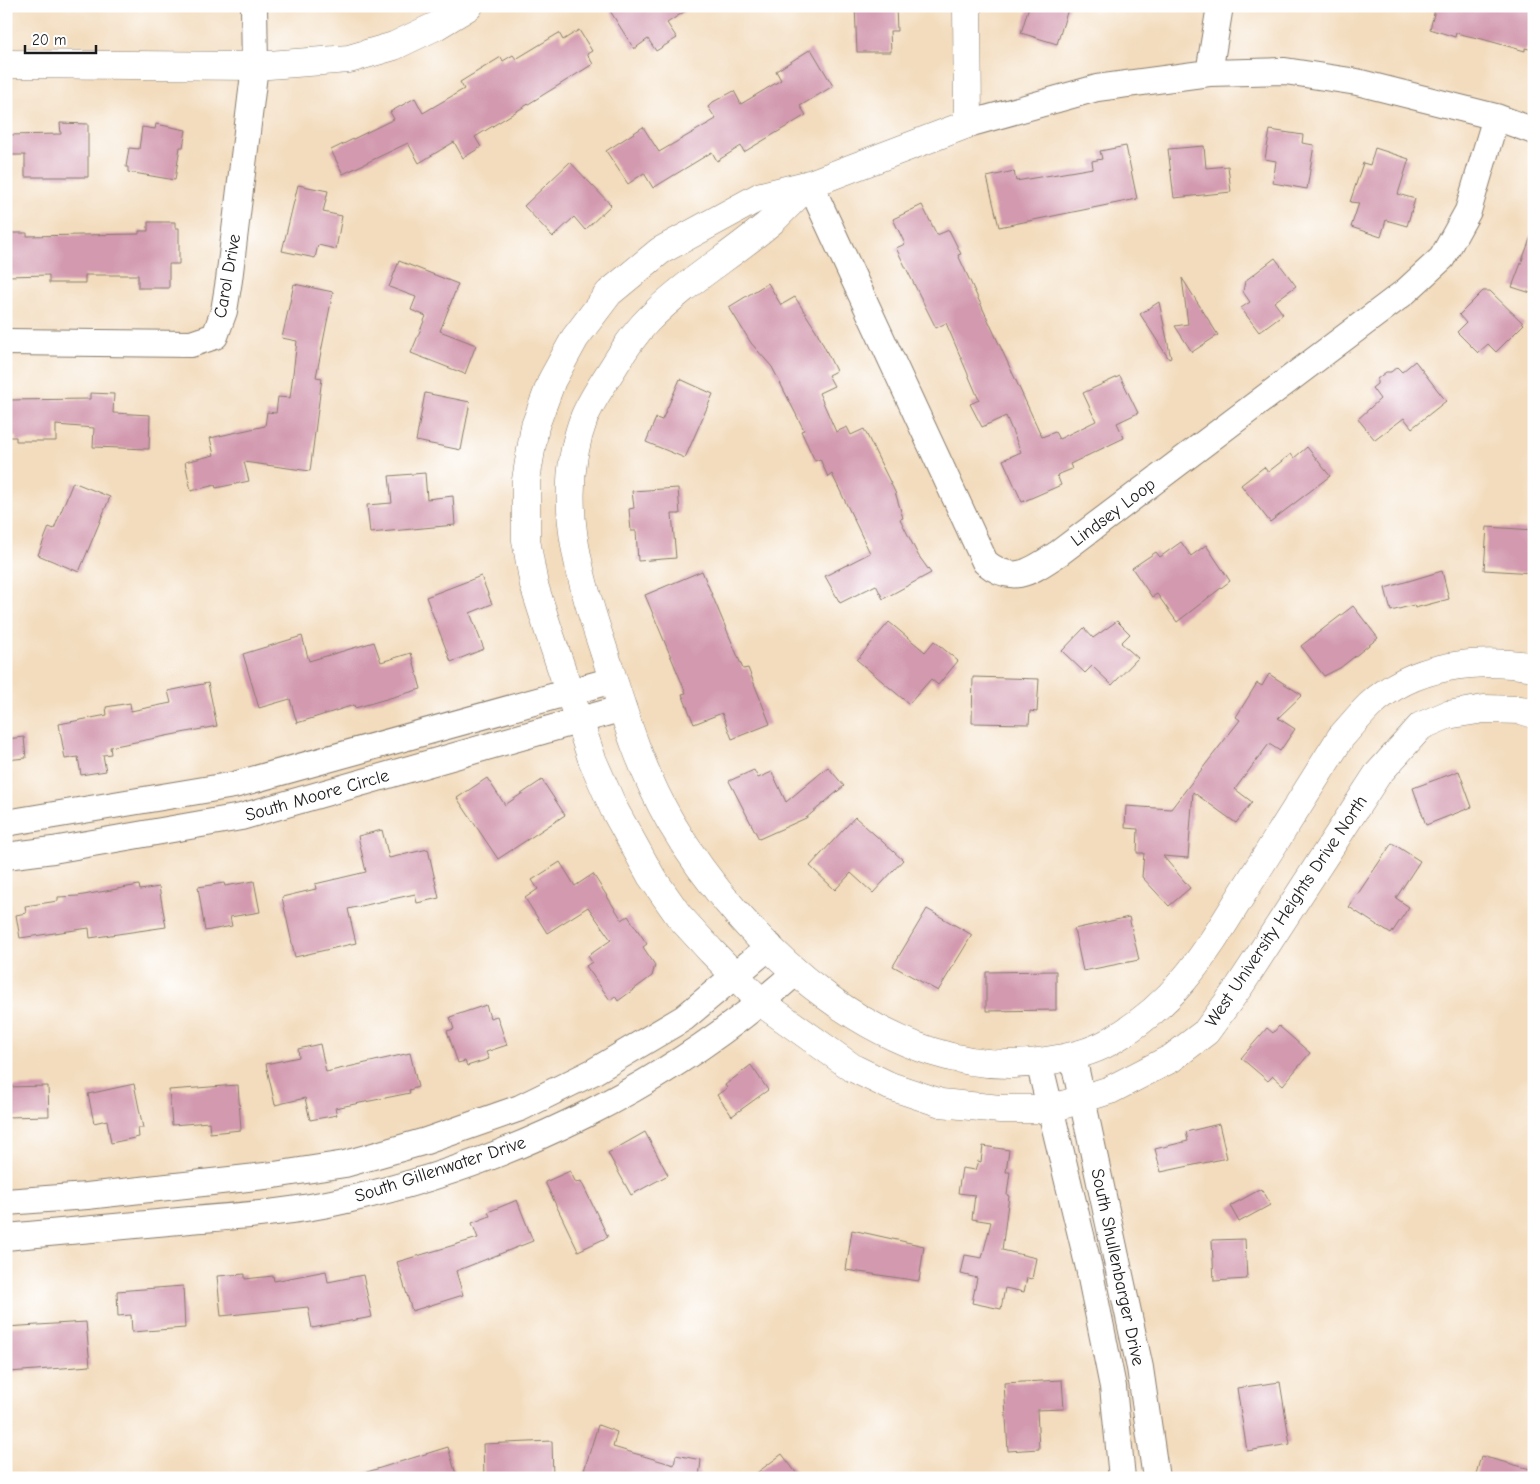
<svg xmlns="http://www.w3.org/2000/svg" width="1540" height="1484" viewBox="0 0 1540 1484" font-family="'Comic Neue',sans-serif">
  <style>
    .building { fill: #d39aaf }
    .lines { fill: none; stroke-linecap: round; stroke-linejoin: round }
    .minor-casing { stroke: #887c6c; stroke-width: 28 }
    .tertiary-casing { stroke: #887c6c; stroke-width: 29 }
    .minor { stroke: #fff; stroke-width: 26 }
    .tertiary { stroke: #fff; stroke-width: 28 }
    .labels { text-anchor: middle; stroke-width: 4; stroke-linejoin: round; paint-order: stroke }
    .street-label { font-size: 18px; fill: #1c1c1c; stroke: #fff }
  </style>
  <rect width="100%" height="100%" fill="#fff"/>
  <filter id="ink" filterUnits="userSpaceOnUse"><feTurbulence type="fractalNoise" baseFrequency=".02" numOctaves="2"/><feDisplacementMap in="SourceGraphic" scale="10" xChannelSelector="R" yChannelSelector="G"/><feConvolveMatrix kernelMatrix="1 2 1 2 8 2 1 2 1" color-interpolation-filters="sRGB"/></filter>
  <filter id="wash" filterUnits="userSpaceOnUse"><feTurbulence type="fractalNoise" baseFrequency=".0096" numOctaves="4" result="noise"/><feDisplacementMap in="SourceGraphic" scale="20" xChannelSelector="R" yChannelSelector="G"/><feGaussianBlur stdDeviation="1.12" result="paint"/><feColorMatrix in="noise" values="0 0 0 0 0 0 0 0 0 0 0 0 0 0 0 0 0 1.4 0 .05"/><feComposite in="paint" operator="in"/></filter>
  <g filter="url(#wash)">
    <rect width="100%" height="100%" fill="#f3dcbd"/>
    <g id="blocks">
      <path class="building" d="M607,6h86l-26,17 10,15 -21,13 -8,-12 -14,10z
        M855,6h41l1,25h-7l1,21h-34z
        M1029,6h40l-12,38 -36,-11z
        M1436,6h98v44l-9,-2v3l-43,-12 -26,-6 -1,4 -25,-8z
        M579,30l13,21 -5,3 6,10 -118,73 6,10 -18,11 -9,-16 -35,21 -11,-20 -65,31 -12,-24 63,-31 -4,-7 25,-14 8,15 41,-24 -4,-7 41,-25 2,4 10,-6 3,4 43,-26 4,7z
        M811,49l22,37 -33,20 6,9 -62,37 -3,-6 -24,15 -5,-9 -59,36 -9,-15 -16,11 -22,-33 37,-24 16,25 57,-33 -8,-12 5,-5 21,-11 7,13 40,-24 -5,-9z
        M60,123l28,1v53h-63v-22h-19v-20l55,-1z
        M156,124l30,6 -3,17h-3l-5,33 -47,-8v-5h-2l3,-19 10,1 3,-22 13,2z
        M1270,130l33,5 -1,8 12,2 -7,44 -34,-6 3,-22 -11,-2z
        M1126,146l11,53 -138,28 -12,-50 27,-6 2,10 77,-13 -1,-7 10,-2 -2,-8z
        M1204,146l2,22 22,-2 3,26 -57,6 -6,-49z
        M1375,148l34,11 -11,35 17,5 -8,27 -21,-6 -5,17 -30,-10 8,-24 -9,-1 13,-39 7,2z
        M570,162l41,43 -26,25 -11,-13 -21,20 -29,-31z
        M298,185l30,6 -5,21 19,4 -6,33 -18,-4 -3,13 -33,-7z
        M922,205l15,30 12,-5 12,24 -3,1 84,182 13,-5 4,7 37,-18 -13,-28 37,-17 18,37 -21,10 7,15 -54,26 2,5 -15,6 4,10 -39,17 -19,-42 18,-8 -15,-36 -24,11 -12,-23 9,-4 -33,-77 -10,5 -40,-80 9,-4 -12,-25z
        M148,222h27v6h4v36h-10v24h-31v-13h-53v8h-36v-8l-43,1v-43h21v3l112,-2v-3h9z
        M1532,234h2v60l-22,-7z
        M1275,258l21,28 -22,16 9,12 -24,18 -18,-24 9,-6 -7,-10 2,-11z
        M399,261l59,23 -18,47 36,14 -11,29 -54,-21 15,-37 -15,-6 5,-13 -27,-10z
        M1182,278l36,57 -26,17 -17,-26 13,-2z
        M768,283l13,22 14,-8 22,35 19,39 -8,4 6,11 -15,7 17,39 11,-5 4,8 13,-6 31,63 8,26 -3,1 18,36 13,18 -48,26 -7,-14 -36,18 -15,-27 45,-23 -38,-79 -4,3 -8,-18 -5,2 -14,-30 3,-1 -32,-63 -21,-24 -22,-36z
        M294,284l39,8 -17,85 6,1 -12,93 -66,-9 5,19 -33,7 -1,-3 -24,6 -6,-29 29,-7 -4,-17 55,-12 2,-14 9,1 2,-16 12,1 7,-57 -15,-3z
        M1483,291h7l34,33 -28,28 -8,-8 -10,9 -21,-21 9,-9 -7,-8z
        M1159,302l12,56 -2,1 -29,-45z
        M1415,361l31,40 -34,27 -8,-10 -29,22 -17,-21 22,-20 -8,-11 5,-4v-5l9,-7h5l6,-5 5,5z
        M680,379l33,15 -28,64 -39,-16 10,-24 6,2z
        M90,393l24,1 -1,19 37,2 -1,34 -56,-2 1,-19 -38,-3v16h-40v-4h-10v-37l84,-1z
        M425,393l45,9 -9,48 -45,-9z
        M1307,447l23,29 -60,46 -29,-37 23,-18 4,5 23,-18 3,4z
        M425,473l2,26 26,-3 2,29 -85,8 -3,-28 25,-2 -3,-27z
        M73,482l37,15 -31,75 -41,-17 11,-28 5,2z
        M678,488l2,26h-8l4,44 -38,3 -2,-30h-5l-2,-22 5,-1 -2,-17z
        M1487,527l47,3v43l-50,-3z
        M1181,542l10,14 15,-11 24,36 -53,41 -20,-28 -5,3 -20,-29 24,-16 4,5z
        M702,571l41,98 5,-1 22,56 -38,15 -10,-26 -28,11 -12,-30 4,-1 -41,-98z
        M1442,571l7,28 -34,9 -1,-3 -23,6 -6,-23z
        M481,576l11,28 -22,9 14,36 -33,13 -25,-65z
        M1353,606l25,32 -38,30 -16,8 -23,-30z
        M1117,621l13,13 -9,9 17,15 -26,27 -20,-19 -7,7 -23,-22 22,-23 9,10z
        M889,622l36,30 9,-11 24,20 -20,24 -7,-6 -22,25 -52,-44z
        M302,636l7,25 65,-19 7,20 30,-9 10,36 -66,19 -1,-3 -57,18 -7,-24 -31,9 -16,-54z
        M1269,674l33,21 -24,23 17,11 -15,22 -11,-7 -34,45 17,13 -16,21 -43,-31 -5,66 -25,-2 27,32 -21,18 -27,-29 2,-24h-7l1,-24 -13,-1 1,-22 45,3 69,-89 -4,-3 21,-34 5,3z
        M973,677l66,2 -2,33 -7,-1 -1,13 -57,-1z
        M208,683l9,43 -107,21 1,7 -8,1 3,16 -25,4 -3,-18 -13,2 -6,-35 48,-9 -1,-8 24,-4 1,8 40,-8 -3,-12z
        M24,737l2,21 -20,2v-21z
        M828,767l16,19 -38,32 -47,21 -30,-58 25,-11 4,8 14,-6 14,30z
        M1459,771l13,36 -46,18 -13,-37z
        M487,778l18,27 37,-25 23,35 -67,44 -41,-61z
        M855,817l48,43 -30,33 -22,-20 -16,17 -25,-24z
        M382,830l7,28 39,-9 11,49 -22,5 -2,-9 -67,15 8,34 -61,14 -13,-60 34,-8 -1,-5 51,-12 -8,-36z
        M1392,843l28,18 -24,37 13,9 -18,27 -42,-27z
        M560,862l15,24 18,-12 29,46 6,-4 19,28 -4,3 12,18 -3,11 -34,25 -3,-5 -5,4 -24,-34 6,-4 -4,-6 23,-16 -23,-33 -41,26 -22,-35 13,-9 -6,-9z
        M254,881l6,31 -30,5 2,9 -27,5 -7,-44 26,-4 1,3z
        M139,885l1,5 19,-3 7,40 -76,11 -1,-10 -69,10 -4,-23 10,-2 -1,-7 33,-5v-4l20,-1z
        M927,909l45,26 -34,56 -45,-25z
        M1129,917l10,43 -56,11 -9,-42z
        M1056,971v39l-70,1v-39z
        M486,1005l4,13 7,-2 10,29 -21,7 3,7 -22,7 -2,-5 -7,2 -11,-32 7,-2 -4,-12z
        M1279,1026l31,27 -27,32 -10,-9 -5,5 -27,-23 26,-30 6,5z
        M320,1044l6,28 84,-19 8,34 -9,3 1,3 -75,15 2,7 -27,5 -5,-22 -30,7 -9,-41 33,-7 -1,-8z
        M751,1065l17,25 -36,26 -15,-21 10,-7 -2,-3z
        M134,1084l9,44h-5l1,9 -28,6 -4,-23 -13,3 -6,-29z
        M238,1085l3,45 -31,3 -1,-11 -37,3 -3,-35z
        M48,1086l1,30 -43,1v-30z
        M1219,1124l8,34 -66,14 -6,-23 33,-8 -2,-9z
        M645,1132l23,43 -37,20 -23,-42z
        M983,1146l26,4 -3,22h4l-3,23 2,1 -7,54 34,8 -4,21 -5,-1 -3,14 -19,-4 -4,21 -29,-6 5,-25 -16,-4 4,-19 17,3 9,-36 -19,-3 3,-24 -17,-2 4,-25 13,2 3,-9 3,1z
        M570,1171l6,12 5,-2 27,56 -30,14 -33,-69z
        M1261,1189l9,16 -31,17 -9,-16z
        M517,1200l16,41 -77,30 7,24 -51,16 -15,-49 81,-24 -6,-15 18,-7 -2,-4z
        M852,1230l72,16 -5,35 -73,-11z
        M1245,1239l2,40 -33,2 -2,-41z
        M326,1271l2,11 35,-7 9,42 -60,11 -4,-21 -87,9 -4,-40 28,-2v5l28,-3 1,5z
        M183,1286l2,42 -53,4 -1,-17 -13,1 -1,-25z
        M86,1322l4,44 -81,6 -3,-45z
        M1062,1380l2,29 -27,1 2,39 -31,2 -4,-68z
        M1280,1382l10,62 -43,7 -10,-63z
        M598,1425l19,7 -4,15 61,18 2,-10 25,5 -2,18h-102l-14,-4z
        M552,1441l1,37 -69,-1 -1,-33z
        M448,1447l9,31h-92l-1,-5z
        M782,1454l18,24h-50z
        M1481,1456l53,14v8h-59z"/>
    </g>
  </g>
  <g filter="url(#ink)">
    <use href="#blocks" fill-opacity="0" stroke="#887c6c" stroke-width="1"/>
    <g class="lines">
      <defs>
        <path id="minor" d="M1209,73l11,-67
          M968,124l129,-36 112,-15 76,-2 72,11 139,35 38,14
          M810,184l175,378c29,24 46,9 74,-9l346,-261 37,-34 26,-47 28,-94
          M6,342l185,2 24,-8 9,-25 5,-31 26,-214 -1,-60
          M6,823l228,-38 379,-105
          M6,856l47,-6 188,-33 382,-109
          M1073,1057l67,311 16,110
          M1039,1062l50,206 24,119 9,91
          M6,1202l81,-6 187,-21 71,-11 81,-23 94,-33 73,-36 91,-54 86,-72
          M6,1237c61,-6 122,-11 184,-17 52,-4 105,-8 156,-20 165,-37 324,-115 450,-228"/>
        <path id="tertiary" d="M967,6l1,118 -158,60 -49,12 -101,55 -51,42 -34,45 -23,42 -17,46 -9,54v60l8,45 15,47 43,127 22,50 37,67 28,40 32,35 51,52 91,65 37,18 51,17 59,6h50l60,-19 62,-32 34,-26 33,-45 138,-212 44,-49 26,-11 37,-6 37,1 13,4
          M6,64l249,2 94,-7 45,-13 42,-20 33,-20
          M809,184c-12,12 -24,24 -36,36 -40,35 -88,62 -125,100 -16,16 -27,35 -39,54 -9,14 -19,29 -25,44 -29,77 -6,156 19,230 19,59 36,119 67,173 71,122 222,266 375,240 22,-3 45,-8 64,-19 73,-42 99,-94 142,-162 30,-48 60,-95 90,-143 9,-10 18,-21 28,-31 44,-42 108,-48 165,-39"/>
      </defs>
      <use href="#minor" class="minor-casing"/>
      <use href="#tertiary" class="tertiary-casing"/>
      <use href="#minor" class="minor"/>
      <use href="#tertiary" class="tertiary"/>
    </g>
  </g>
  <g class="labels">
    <g class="street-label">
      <text transform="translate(227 276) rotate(-80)" y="6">Carol Drive</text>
      <text transform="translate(1113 512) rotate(-37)" y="6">Lindsey Loop</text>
      <text transform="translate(317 795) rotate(-16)" y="6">South Moore Circle</text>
      <text transform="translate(1286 911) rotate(-56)" y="6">West University Heights Drive North</text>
      <text transform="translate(440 1169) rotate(-18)" y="6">South Gillenwater Drive</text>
      <text transform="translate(1118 1267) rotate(78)" y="6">South Shullenbarger Drive</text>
    </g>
  </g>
  <rect width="1540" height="1484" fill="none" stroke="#fff" stroke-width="25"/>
  <path d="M25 45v8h71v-8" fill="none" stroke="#1c1c1c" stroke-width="2.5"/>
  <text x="32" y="45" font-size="15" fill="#1c1c1c" stroke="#ffffff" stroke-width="4" paint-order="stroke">20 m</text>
</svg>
